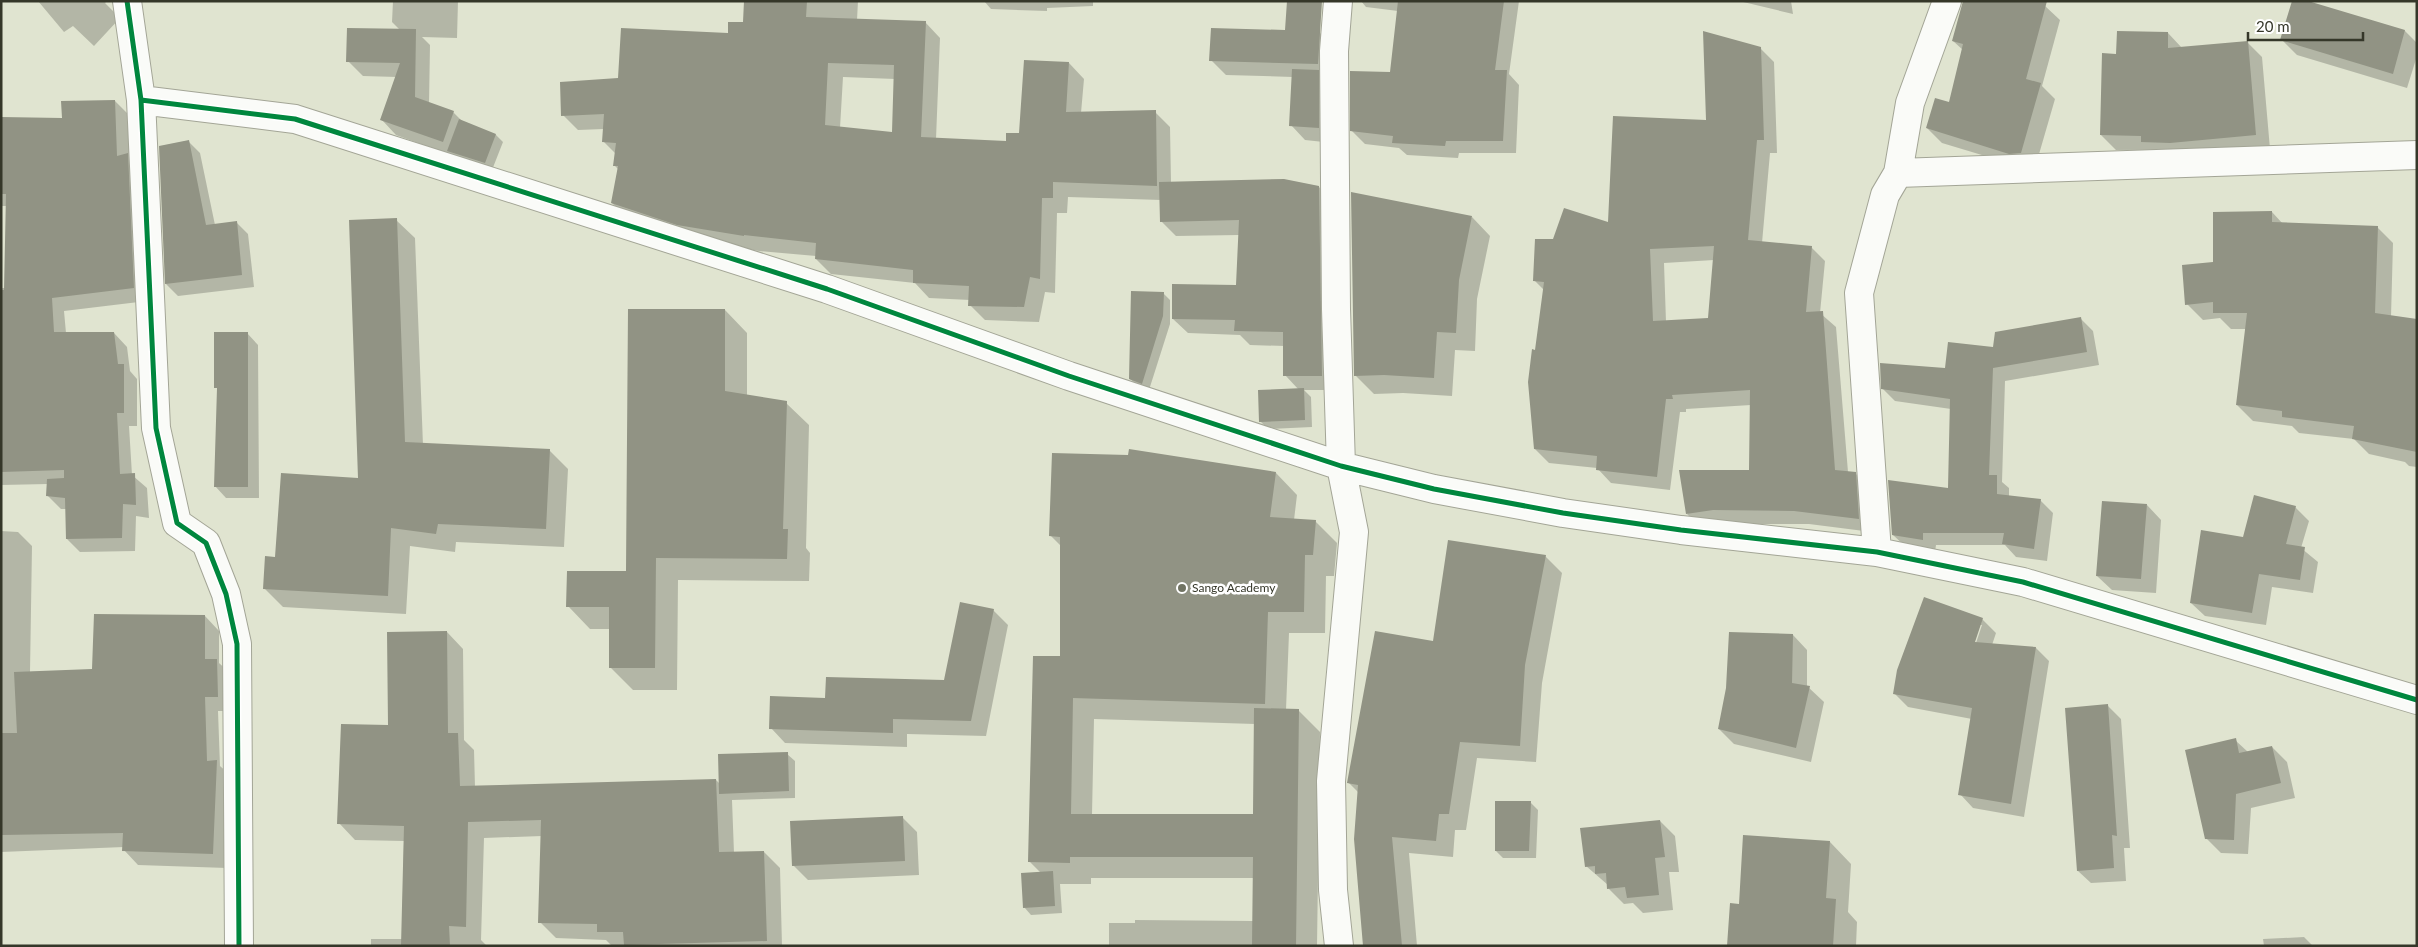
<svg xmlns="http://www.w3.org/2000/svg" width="2418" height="947" viewBox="0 0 2418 947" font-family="Lato,sans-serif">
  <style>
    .shadow { fill: #0003; fill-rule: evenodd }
    .building { fill: #919384; fill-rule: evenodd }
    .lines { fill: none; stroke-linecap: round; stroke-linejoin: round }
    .street-casing { stroke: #a3a596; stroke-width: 30 }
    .street { stroke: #fafbf8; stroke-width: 28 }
    .cycleway-casing { stroke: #fff; stroke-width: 8 }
    .cycleway { stroke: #00873e; stroke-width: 5 }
    .poi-dot { fill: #717463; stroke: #fff; stroke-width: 2 }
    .labels { text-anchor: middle; stroke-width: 5; stroke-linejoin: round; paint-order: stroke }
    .poi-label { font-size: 12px; fill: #353729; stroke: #fff; text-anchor: start }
  </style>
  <rect width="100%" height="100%" fill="#e0e4d0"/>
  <path class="shadow" d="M38,1h69l-2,2 15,15 -26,28 -21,-20 -9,6z
    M393,1h65l-1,37 -35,-1 8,8 -1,59 24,8 9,9 34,14 7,7 -11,28 -96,-35 -14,-15 15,-43 -34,-1 -15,-15 52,-31 -8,-8z
    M746,1h112l-1,19 68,2 15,16 -4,101 71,4 13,-8 49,-72 15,16 -3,34 74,-1 15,15 1,56 148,4 15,15 3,188h-33l7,7 1,30 -44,2 -8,-8 39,-31 -14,-15v-29l-35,-1 -10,-10 -52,-2 -15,-14 64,-33 2,-51 -63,1 -14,-14 -1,-22 -93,-3 -1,16h-10l-2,80 -10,-1 -6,30 -54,-2 -15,-15v-5l-41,-2 -14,-15 -84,-9 -15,-15v-3l-57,-5 -66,-12 -66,-21 -15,-15 6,-34 -4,-4 2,-11 -13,-13 1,-12 -26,1 -15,-15 56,-36 110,-45 16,-10zM843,77l52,2 -2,55 -53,-6z
    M984,1h109v5l-46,2v3l-56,-2z
    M1361,1h158l-10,73 10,11 -3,68h-57l-1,5 -51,-3 -8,-7 -34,-4 -13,-13 39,-58 7,-62 -32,-4z
    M1739,1h52l2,13z
    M2304,1l101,30 12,12v13l-10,32 -110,-33 -15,-15z
    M2045,6l15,14 -18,66 13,13 -20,69h-10l-83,-25 -15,-15 23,-25 13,-53 -10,-9z
    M1319,32l15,15 -1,96 -28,-3 -14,-15 2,-48 -67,-2 -15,-15z
    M2168,33l14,15 65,-6 15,15 8,92 -154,1 -15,-15 16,-80z
    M1760,48l14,14 3,91h-7l-8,90 49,4 14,14 -5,52 16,14 12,145 7,1 14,14 3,45 -63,-8h-82l-26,4 -14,-14 63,-43 1,-66 -65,4v3h-6l-10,78 -59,-7 -14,-15 -48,-5 -14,-14 1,-98 8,-61 -9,-9 19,-41 55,-16 98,-103zM1714,260l-5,59 -43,3 -2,-59z
    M115,101l13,13 2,43 11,11 6,133 -83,10 2,22h48l13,14 3,24 7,8v47h-8l3,49 15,13 2,30 -13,-2 -1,35 -55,1 -13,-13 -1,-30h-5l-14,-14 1,-11 -47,1v-197h4l2,-82h-6v-88l62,2z
    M188,141l12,12 15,72 21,-3 12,12 6,53 -76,9 -12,-12 -6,-137z
    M2272,212l11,12 94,3 16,16 -2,74 26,4v146l-8,-1 -4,-4 -36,-8 -15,-15 -55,-6 -7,-7 -39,-5 -16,-16 10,-76h-16l-11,-11 -17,2 -16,-16 27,-40z
    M1472,217l18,19 -13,63 -2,52 -20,-1 -3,46 -49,-3 -29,1 -19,-19z
    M396,220l19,18 8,207 126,5 19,19 -4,78 -108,-5 -1,10 -45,-6 -4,68 -123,-7 -19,-19 12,-30 83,-78z
    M1163,293l7,7v24l-21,66 -11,-4 -8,-7z
    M725,310l22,23v63l39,7 23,22 -3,123 4,5 -1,28 -131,-1 -1,110h-44l-23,-23v-38h-20l-22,-23 60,-34z
    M2080,318l13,13 6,34 -94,16 -3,101 7,6v8l31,4 13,13 -6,48 -31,-4 -11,-12h-69l-1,7 -29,-5 -13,-12 56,-46 2,-80 -56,-8 -12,-12 63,-20 48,-20z
    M247,333l11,12 1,153h-33l-11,-12 3,-97 -2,-2z
    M1276,473l21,22 -3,25 21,1 22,22 -3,33h-8l-1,57h-36l-3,77h12l22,22 -3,214h-208v-23h26v-3l118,1 1,-43h-163v6h-31l2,29 -31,2 -7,-8 17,-34 -11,-11 31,-204v-112l-10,-10zM1094,719l161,5 -1,91h-162z
    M2147,505l14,15 -5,73 -44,-3 -15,-14z
    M2295,507l14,14 -8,27 17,14 -5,31 -41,-6 -6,38 -61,-9 -14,-13 53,-64z
    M1,531l17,1 14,14 -2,126 63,-2 112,-54 14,15v32l12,11 1,37h-14l2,55 11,10 -4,92 -89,-3 -14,-15v-3l-123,5z
    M1545,556l17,17 -20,110 -6,79 -59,-4 -11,72h-11l-2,27 -44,-4 8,93h-53l-5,-153 -11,-11 86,-139z
    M993,610l15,15 -22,111 -79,-2v13l-122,-4 -14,-15 56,-29 118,-17z
    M1982,619l14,14 -4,12 44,3 13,13 -25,156 -51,-9 -13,-14 12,-75 -64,-12 -13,-13zM1979,625h3l-8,24 -2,-1z
    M447,632l16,17 1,91 10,10 1,37 241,-7 4,4 67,-30 8,7v37l-63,2 2,53 30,-1 16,16 2,78h-170l-6,-6 -50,-2 -16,-16 2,-86 -58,2 -3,102 6,6h-116v-7h31l2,-98 -49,-1 -16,-17 50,-97z
    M1793,635l14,15v36l17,16 -13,60 -77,-18 -15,-15z
    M2108,706l13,13 9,129h-6l2,33 -35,2 -13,-12z
    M2235,740l13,12 24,-5 15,15 8,36 -44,10 -3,46 -27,-1 -15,-15z
    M1531,803l7,7 -2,48h-33l-7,-7z
    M902,817l15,15 2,43 -111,5 -15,-15z
    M1660,821l15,15 4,36h-10l4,38 -30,3 -10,-10 -9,1 -15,-15 -1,-4 -22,-19z
    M1830,842l21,22 -3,48 9,10 -1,24h-128l12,-41z
    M2304,937l9,9h-49l-1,-7z"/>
  <path class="building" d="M744,1h63l-1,16 120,4 -5,116 85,4v-8h13l5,-73 45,2 -3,50 90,-2 1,76 -104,-4v16h-11l-2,81 -10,-2 -6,30 -56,-1 1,-20 -56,-3v-13l-98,-11 1,-16 -72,-8v1l-67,-11 -66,-22 7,-37h-5l3,-23 -14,-1 2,-28 -43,2 -1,-34 58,-4 3,-50 107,5v-11h15zM828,63l66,2 -2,67 -67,-7z
    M1287,1h35l-4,63 -109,-3 2,-33 74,2z
    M1398,1h106l-9,69h12l-4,71h-57l-1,5 -53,-3 1,-7 -43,-5v-60l40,1z
    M1963,1h84l-21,78 15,4 -20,70 -12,1 -83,-26 9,-30 14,4 14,-58 -11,-3z
    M2292,1h16l97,29 -12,44 -113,-34z
    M347,28l69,1 -1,68 39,14 -11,31 -63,-22 20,-57 -54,-1z
    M1703,31l58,16 3,93h-7l-9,100 64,6 -6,66 17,-1 12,159 21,2 3,47 -65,-8 -81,-1 -27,4 -7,-44h70l1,-80 -78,5 1,4h-7l-9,78 -61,-7 1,-14 -63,-7 -6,-67 4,-33 3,1 9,-68 -11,-1 2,-42h18l11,-31 44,14 5,-106 93,4zM1714,246l-6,72 -55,3 -3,-72z
    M2117,31l51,1v16l80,-7 8,94 -86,8 -29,-1v-6l-41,-1 2,-82 14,1z
    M1292,69l27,1v58l-30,-2z
    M115,100l2,56 11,-3 6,135 -82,10 2,34h60l4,32h6v49h-7l3,61 15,-1 1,32 -13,-1 -1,34 -56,1 -1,-41 -19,-2 1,-17 17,-1v-8l-63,2v-182h3l2,-96h-5v-77l61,1 -1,-17z
    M459,119l37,15 -11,29 -38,-12z
    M189,140l17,85 31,-4 5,54 -77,9 -6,-138z
    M1284,179l35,7 3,190h-39v-44l-49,-1 1,-11 -63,-1v-35l64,1 3,-65 -79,2 -1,-40z
    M1351,192l121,24 -13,64 -3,53 -19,-1 -3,46 -50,-3 -30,1z
    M2272,211v11l106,4 -3,87 42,6v133l-65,-13 2,-13 -72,-9v-6l-46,-6 11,-92h-34v-11l-28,3 -3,-40 31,-3v-50z
    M397,218l8,224 145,7 -4,80 -108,-5 -2,10 -45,-6 -3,68 -125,-7 2,-33 10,1 6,-84 77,5 -9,-258z
    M1131,291l33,1 -1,24 -21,68 -13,-5z
    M628,309h97v82l62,10 -4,128h5l-1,30 -131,-1 -1,110h-46v-61h-43l1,-36h59z
    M2081,317l6,35 -94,16 -4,107h8v19l44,5 -7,50 -32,-5 2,-11h-81v7l-31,-5 -4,-55 60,8 2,-89 -69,-10 -1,-26 65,5 3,-26 45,5 2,-15z
    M214,332h34v155h-34l3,-99h-3z
    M1304,388l1,32 -46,2 -1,-32z
    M1129,449l147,23 -6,45 46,3 -3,35h-8l-1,57h-36l-3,92 -192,-6 -2,116h182l1,-106 45,1 -3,237h-44l1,-89h-183v6l-42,-1 5,-206h27v-119l-11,-1 3,-83 76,2z
    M2254,495l42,11 -10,38 19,3 -5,33 -41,-6 -7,39 -62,-10 11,-73 42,7z
    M2102,501l45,3 -6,75 -45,-3z
    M1448,540l98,15 -21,110 -5,81 -60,-4 -11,72h-10l-3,27 -44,-4 10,109h-39l-9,-107 4,-54 -11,-2 28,-152 58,10z
    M1924,597l59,21 -8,24 61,5 -25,157 -53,-9 14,-87 -79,-14 4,-24z
    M960,602l34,7 -23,112 -78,-2v14l-124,-4 1,-33 55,2 1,-21 118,3z
    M94,614l111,1v44h12l1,38h-13l2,64 10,-1 -4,94 -91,-3 1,-18 -122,2v-102h16l-3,-61 78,-3z
    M447,631l1,102h10l2,53 256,-7 3,73 45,-1 3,90 -143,4 -1,-13h-26v-8l-59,-1 3,-103 -73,2 -2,105 -17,-1 1,20h-49l3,-120 -67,-2 4,-100 47,1 -1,-93z
    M1729,632l64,2 -1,49 18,3 -14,62 -78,-19 8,-41z
    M2108,704l9,132 -5,-1 2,33 -37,3 -12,-163z
    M2236,738l3,15 33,-7 9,37 -45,11 -2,46 -29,-1 -20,-89z
    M788,752l1,39 -70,3 -1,-40z
    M1495,801h36l-2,50h-34z
    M903,816l2,45 -113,5 -2,-45z
    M1660,820l5,37 -10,1 4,37 -32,3 -2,-11 -18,2 -1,-16 -11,1v-8l-10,1 -5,-39z
    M1743,835l87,6 -4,57 10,1 -3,47h-106l3,-43 9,1z
    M1053,871l2,35 -32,2 -2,-35z"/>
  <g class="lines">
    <defs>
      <path id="street" d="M127,1l14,99 15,328 21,95 29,20 20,51 11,50 2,302
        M1338,1l-4,50 2,258 5,157 13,66 -23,249 2,109 6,56
        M141,100l154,19 532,170 242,87 272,90 93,23 129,24 118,17 196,22 146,30 394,118
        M1898,173l519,-18
        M1877,552l-18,-259 26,-98 13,-22 12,-70 37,-102"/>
    </defs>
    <use href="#street" class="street-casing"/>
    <use href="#street" class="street"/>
    <defs>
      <path id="cycleway" d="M127,1l14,99 15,328 21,95 29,20 20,51 11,50 2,302
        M141,100l154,19 532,170 242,87 272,90 93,23 129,24 118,17 196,22 146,30 394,118"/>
    </defs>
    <use href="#cycleway" class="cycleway-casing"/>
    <use href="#cycleway" class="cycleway"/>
  </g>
  <circle class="poi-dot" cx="1182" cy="588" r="5"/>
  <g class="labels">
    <g class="poi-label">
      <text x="1192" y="592">Sango Academy</text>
    </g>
  </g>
  <rect width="2418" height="947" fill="none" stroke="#353729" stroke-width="5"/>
  <path d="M2248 32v8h115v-8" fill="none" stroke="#353729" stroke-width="2.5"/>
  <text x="2256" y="32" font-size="15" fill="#353729" stroke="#ffffff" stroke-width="4" paint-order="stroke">20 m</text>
</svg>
